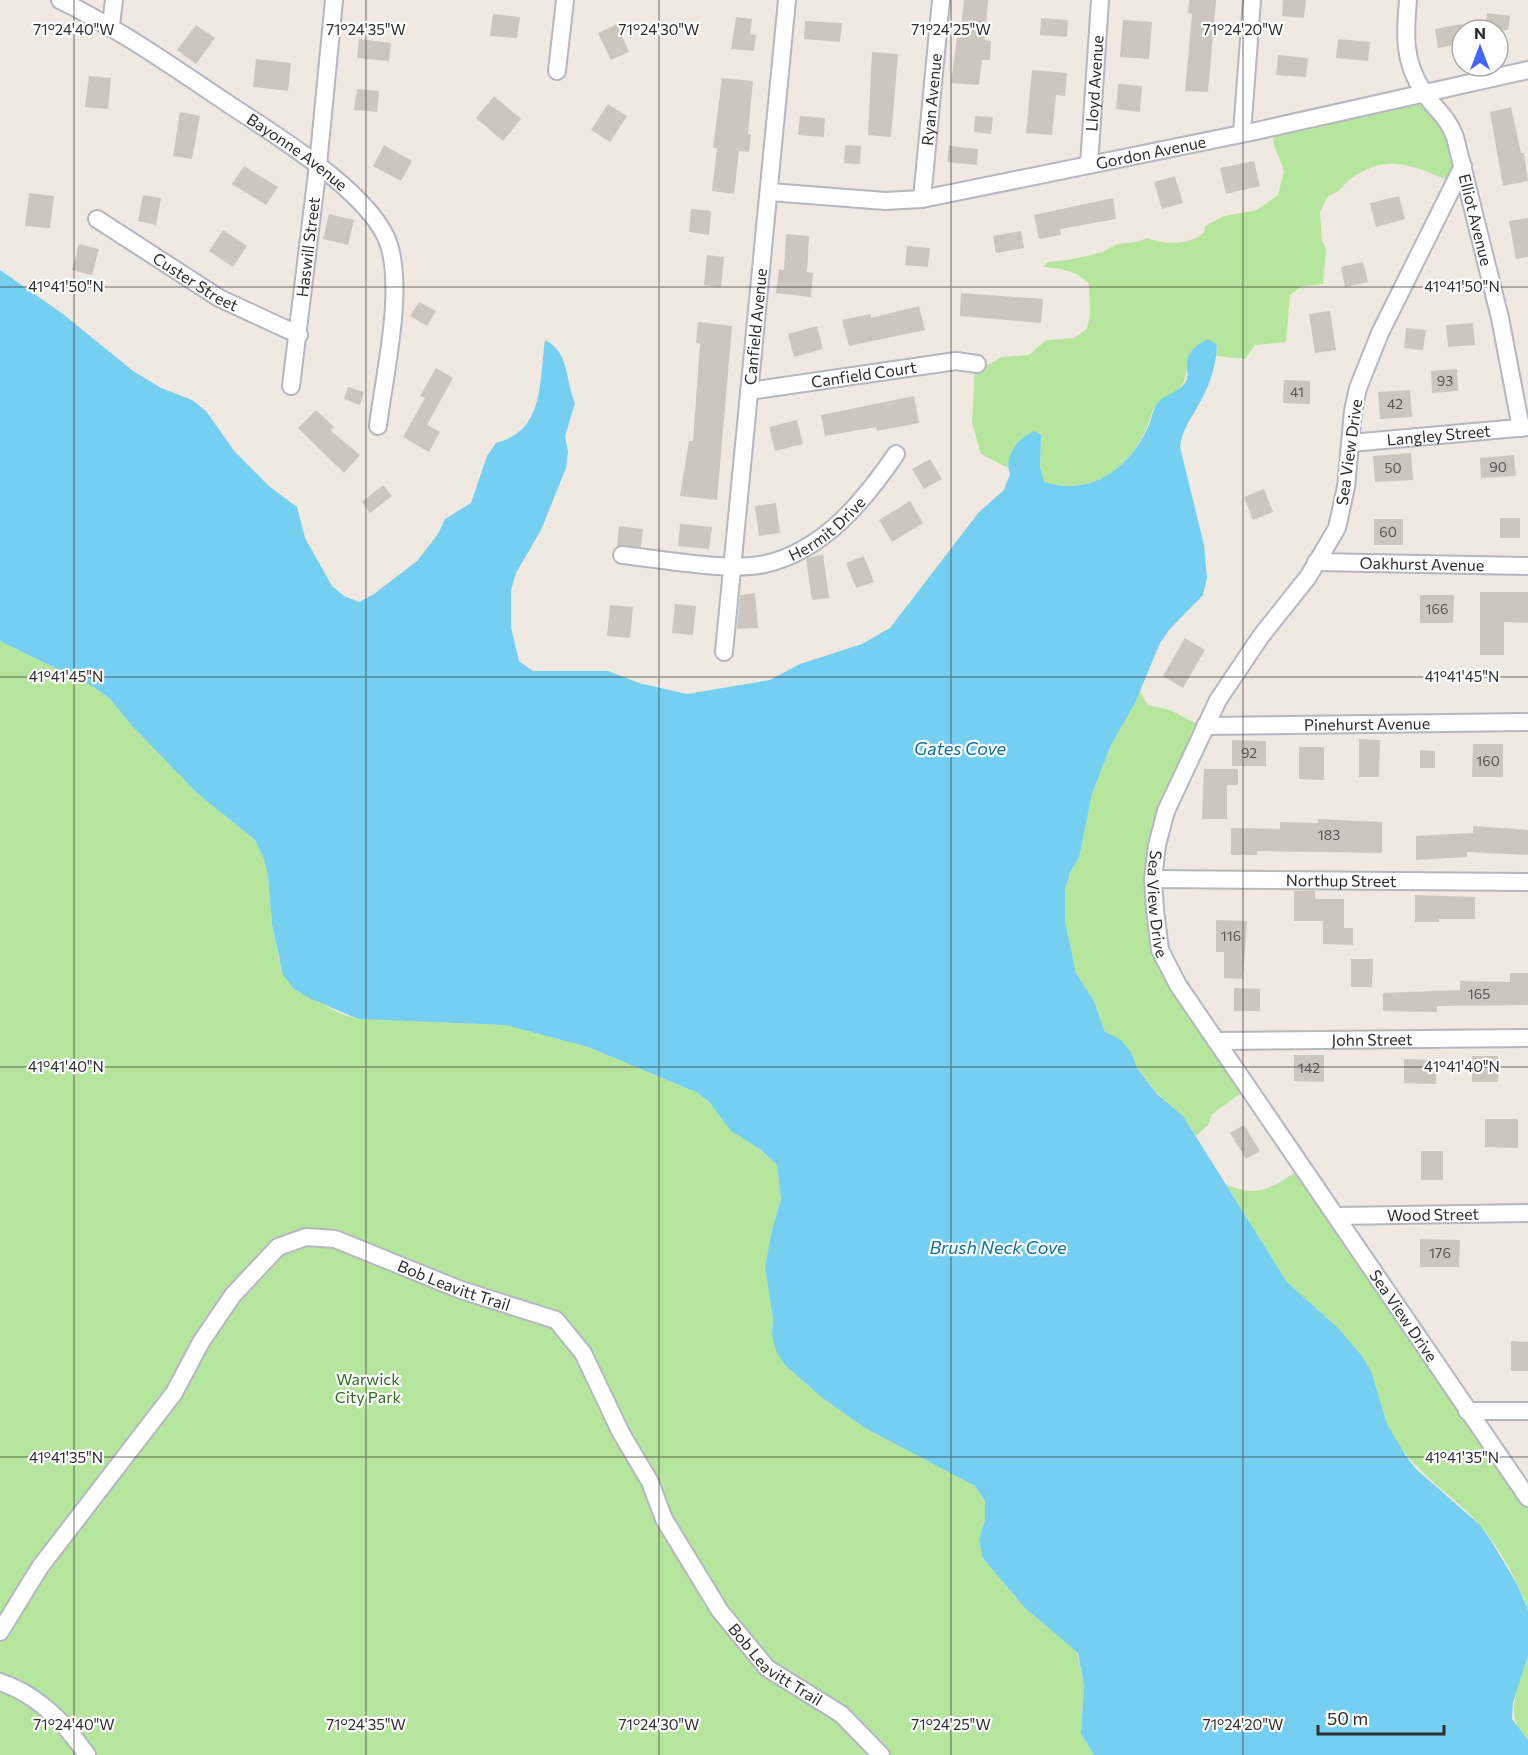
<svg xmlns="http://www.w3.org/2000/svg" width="1528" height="1755" viewBox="0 0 1528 1755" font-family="Commissioner,sans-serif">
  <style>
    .green { fill: #b6e59e }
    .water { fill: #75cff0 }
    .building { fill: #cbc7bf }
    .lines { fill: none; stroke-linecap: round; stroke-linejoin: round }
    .street-casing { stroke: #b4b7c1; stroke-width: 20 }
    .street { stroke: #fff; stroke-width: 16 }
    .ticks { fill: none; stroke: #2e2e2e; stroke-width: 1.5; stroke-opacity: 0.45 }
    .labels { text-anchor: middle; stroke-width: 4.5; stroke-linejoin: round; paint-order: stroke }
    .number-label { font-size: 14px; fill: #555452 }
    .street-label { font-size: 16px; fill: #2e2e2e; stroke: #fff }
    .park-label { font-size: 16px; fill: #2c6e1b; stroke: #fff }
    .water-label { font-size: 18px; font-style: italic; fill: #0d6fa3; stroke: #fff }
    .ticks-label { font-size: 15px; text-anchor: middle; fill: #2e2e2e; stroke: #fff; stroke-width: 4.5; stroke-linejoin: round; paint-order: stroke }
  </style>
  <rect width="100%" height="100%" fill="#efe9e1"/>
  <path class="green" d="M1425,90l34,52 -6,40c-38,-15 -63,-30 -100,-5 -12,8 -8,13 -25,19l-8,16 2,29 4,8 -3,35 -21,2 -12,9 -4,47 -31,3 -10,14 -29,-3 1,-11 -30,16c1,28 -13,33 -34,48 -13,51 -56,90 -110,73l-3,-15 1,-32 -30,18 -3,15 -27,-14 -9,-31 3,-59h15l11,-7 28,-2 17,-15 28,-2 13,-9 3,-14 -1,-31c-13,-14 -27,-15 -45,-17l3,-5c20,-1 37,-5 55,-10 6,-2 11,-7 17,-8 11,-2 18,-1 28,-6 18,7 41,7 57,-5l1,-7 19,-10 33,-6 21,-15 6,-24 -11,-29 3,-17z
    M0,641l94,46 16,12 24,29 63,65 58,47 9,19 4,17 4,49 7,35 15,29 47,25 17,5 147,6 83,22 110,46 79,72 4,34 -9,31 -7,37 8,52 -1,16 12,29 37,33 44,31 110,58 10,15v19l-6,19 3,18 42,50 53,45 7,34 -3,48 13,21h-1094z
    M1140,692l8,13 22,5 33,17 -46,116 3,104 87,142 -35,25 -4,11 -12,11 -13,-20 -25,-22 -21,-26 -6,-16 -26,-20 -11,-31 -18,-28 -11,-52v-31l5,-18 9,-14 13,-64 19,-49z
    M1303,1167l225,328v115c-8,-25 -30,-65 -48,-85 -29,-32 -59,-47 -85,-85l-57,-112 -51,-46 -61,-98c33,16 50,1 77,-17z
    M1528,1656v84c-27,-25 -8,-53 0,-84z"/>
  <path class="water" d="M0,270l63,44 70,57 28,17 31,12 14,11 29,41 35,35 27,20 8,31 27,48 12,10 15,6 15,-8 43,-33 21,-27 7,-15 26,-16 16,-47 9,-13c49,-12 43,-62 49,-103 25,12 20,41 30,63l-10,33 3,16 -2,16 -25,62 -25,43 -5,17v37l8,34 14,10h75l31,12 48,11 83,-14 30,-16 62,-20 28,-16 89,-116 25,-22 6,-16c-7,-17 9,-38 25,-43l6,4 -1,32 4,15c47,15 86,-14 105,-57 3,-7 3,-14 8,-21 8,-12 24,-10 30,-25 1,-4 0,-10 0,-14 0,-14 10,-20 21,-26l9,6c-1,21 -7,40 -18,59 -8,15 -17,25 -19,43l24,98 3,33 -4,17 -34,35 -9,13 -25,60 -24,42 -19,49 -13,64 -9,14 -5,18v31l11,52 18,28 11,31 15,7 11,13 6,16 20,26 26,22 104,166 51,46 24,28 9,15 16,53 19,32 10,13 64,56 10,14 27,45 11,26v46l-15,47 -1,16 16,21v15h-434l-13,-21 3,-48 -6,-33 -54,-46 -42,-50 -3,-18 6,-19v-19l-10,-15 -110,-58 -44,-31 -37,-33 -8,-13 -4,-16 1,-16 -8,-52 7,-37 9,-31 -4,-34 -17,-16 -29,-18 -21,-28 -12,-10 -110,-46 -83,-22 -147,-6 -49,-21 -15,-9 -11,-14 -11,-50 -4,-49 -4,-17 -9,-19 -58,-47 -63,-65 -24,-29 -16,-12 -94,-46z"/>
  <path class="building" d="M964,0h24l-3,40 6,1 -1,19h-8l-3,25 -28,-2 6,-45h3z
    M1189,0h27l-8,92 -23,-1 7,-77 -4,-1z
    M1283,0h23l-2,18 -22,-2z
    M1487,13l23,3 -2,14h-23z
    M493,14l27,3 -3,21 -27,-2z
    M736,17l16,2 -2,15 6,1 -2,16 -23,-2z
    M1041,18l27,2 -1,17 -27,-2z
    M1123,20l29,2 -3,37 -29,-2z
    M805,21l37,2 -2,19 -36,-3z
    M617,24l12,28 -18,8 -13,-27z
    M1462,24v19l-24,5 -3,-19z
    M196,25l19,13 -19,26 -19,-14z
    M359,39l32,4 -2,18 -32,-3z
    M1338,39l32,3 -2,19 -32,-3z
    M872,52l26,2 -7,83 -23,-2z
    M1278,55l30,3 -2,19 -30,-2z
    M256,59l35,4 -3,28 -35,-4z
    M1032,70l35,3 -2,23 -9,-1 -4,40 -26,-2z
    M89,76l22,2 -3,31 -23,-2z
    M722,78l31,3 -5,53h3l-2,18 -10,-1 -5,43 -22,-3 5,-43h-4z
    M1118,84l24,2 -2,26 -24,-3z
    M357,89l22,2 -2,21 -23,-2z
    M494,96l27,23 -18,22 -27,-23z
    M608,104l19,12 -17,26 -19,-12z
    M1511,107l10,46h3l4,28 -25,5 -13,-74z
    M180,112l20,4 -8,43 -19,-3z
    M800,116l25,2 -1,19 -26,-2z
    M975,116l18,1 -2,17 -17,-2z
    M384,145l28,16 -11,20 -28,-15z
    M845,145l16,1 -1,18 -16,-1z
    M949,146l29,3 -1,16 -30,-3z
    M1254,161l6,25 -34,8 -6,-26z
    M244,166l34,21 -12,18 -34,-21z
    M1175,176l8,27 -21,6 -8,-27z
    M29,193l25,3 -4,32 -25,-2z
    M143,195l18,3 -5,27 -18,-4z
    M1399,196l6,23 -29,8 -6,-24z
    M1113,198l3,21 -56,10 1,6 -22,4 -5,-24z
    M691,209l20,2 -2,24 -20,-3z
    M329,214l25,6 -6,25 -25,-6z
    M1528,218v39l-12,2 -7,-38z
    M223,230l24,16 -14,21 -24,-16z
    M1021,231l3,17 -28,5 -3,-17z
    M786,234l23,2 -2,36 6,1 -2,24 -35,-4 3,-24 5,1z
    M79,244l20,5 -7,26 -20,-5z
    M907,246l23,2 -2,19 -23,-2z
    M707,255l17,2 -3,30 -17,-2z
    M1363,262l5,20 -23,5 -4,-20z
    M961,293l82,6 -2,24 -81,-7z
    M419,302l17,9 -9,15 -17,-10z
    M919,306l6,24 -76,16 -7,-26 28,-6 1,4z
    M1330,311l6,39 -21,3 -6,-39z
    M698,322l34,4 -15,174 -37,-4 9,-55h4l7,-97 -4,-1z
    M1473,323l2,22 -27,2 -2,-22z
    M817,326l6,23 -29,8 -6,-23z
    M1406,328l20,2 -3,20 -19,-2z
    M436,368l17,10 -26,47 13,7 -11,20 -26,-15 22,-39 -5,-2z
    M1457,369l1,22 -26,2 -1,-22z
    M1284,380l26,1v23l-27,-1z
    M348,387l16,5 -4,13 -16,-6z
    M1410,390l2,27 -32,2 -2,-27z
    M914,396l5,27 -42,8 -1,-4 -51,9 -4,-21z
    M316,410l18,17 -3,4 29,24 -16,18 -46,-45z
    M797,420l6,24 -28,7 -6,-24z
    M1411,453l2,27 -38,2 -2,-26z
    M1514,455l2,21 -35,2 -1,-20z
    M930,459l12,20 -18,10 -12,-20z
    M383,485l9,11 -22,17 -8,-11z
    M1264,489l9,23 -20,8 -9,-23z
    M910,501l13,22 -31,19 -13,-22z
    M776,503l4,30 -21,3 -4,-30z
    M1500,518h20v20h-20z
    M1374,519h29v26h-29z
    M680,524l32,3 -3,22 -31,-3z
    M619,526l24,3 -2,18 -24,-1z
    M823,554l6,44 -17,2 -6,-41z
    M864,556l10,26 -18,6 -10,-25z
    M1480,592h48v31l-24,-1v33h-24z
    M755,593l3,35 -21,1 3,-34z
    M1420,595h34l-1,28h-33z
    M675,604l21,2 -3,29 -21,-2z
    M610,605l23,2 -3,31 -23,-2z
    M1185,638l20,12 -22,38 -20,-12z
    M1359,739l21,1 -1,37h-20z
    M1232,740l34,1v25h-34z
    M1473,744h30v33h-31z
    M1299,747h25v33l-25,-1z
    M1420,750l15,1v17h-15z
    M1204,769h34v16h-11v34h-25z
    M1318,819l64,3v31l-125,-2v4h-26v-27l49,1v-7l38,1z
    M1473,826l55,4v25l-61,-3v5l-51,3v-24l57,-3z
    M1294,891h21v8h29v29h9v17l-30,-1v-23h-29z
    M1415,895l60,2v22h-36v3h-24z
    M1216,920l31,1 -4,58 -19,-1v-26h-8z
    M1351,959h22l-1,28h-21z
    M1510,973h18v32l-91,1v6l-54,-1v-18l77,-3v-9l50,1z
    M1234,988l26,1v22h-26z
    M1294,1055h30v27l-30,-1z
    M1472,1056h26v26h-26z
    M1404,1059l33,1 -1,24 -32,-1z
    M1485,1119h33v29l-33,-1z
    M1244,1125l16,26 -14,8 -16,-26z
    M1421,1151h22v29h-22z
    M1420,1239l40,1 -1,27h-39z
    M1511,1341l17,1v29h-17z"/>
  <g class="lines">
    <defs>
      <g id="street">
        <path id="s1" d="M60,0c59,29 112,66 167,103 45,30 146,90 162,142 15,48 -5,131 -11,181"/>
        <path id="s2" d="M1408,0c-3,34 -5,61 15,91 11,18 24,24 32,46l45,181 21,110"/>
        <path d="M111,25l3,-25"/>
        <path d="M557,71l8,-71"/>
        <path d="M1242,133l10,-133"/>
        <path id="s3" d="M1089,165l11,-165"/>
        <path id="s4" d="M1463,166l-83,167 -22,55 -5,23 -7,76 -9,41 -29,49 -47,59 -43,64 -52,111 -9,34 -4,34 2,31 5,40 18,35 350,513"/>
        <path id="s5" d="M770,192l115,9 37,-2 334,-68 272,-61"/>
        <path id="s6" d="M922,199l19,-199"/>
        <path id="s7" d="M97,219l122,79 80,37"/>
        <path id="s8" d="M291,386l27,-221 16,-165"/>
        <path id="s9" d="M749,391l207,-30 21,3"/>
        <path id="s10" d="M1351,443l177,-16"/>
        <path id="s11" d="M622,555c40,4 105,17 143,9 58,-13 99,-63 131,-110"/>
        <path id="s12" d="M1316,562l212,4"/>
        <path id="s13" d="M724,652l63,-652"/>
        <path id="s14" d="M1205,726l323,-4"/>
        <path id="s15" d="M1153,879l375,3"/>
        <path id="s16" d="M1216,1041l312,-3"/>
        <path id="s17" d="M1337,1216l191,-3"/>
        <path d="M1467,1411h61"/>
        <path id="s18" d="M0,1632l40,-65 134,-174 27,-51 32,-47 45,-48 28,-10 29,2 126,51 95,30 27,33 38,80 29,49 14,37 56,92 47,57 74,46 40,41"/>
        <path d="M0,1682c37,12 66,42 87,73"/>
      </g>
    </defs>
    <use href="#street" class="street-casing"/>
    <use href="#street" class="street"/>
  </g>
  <path class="ticks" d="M74,0v1755M366,0v1755M659,0v1755M951,0v1755M1243,0v1755M0,287h1528M0,677h1528M0,1067h1528M0,1457h1528"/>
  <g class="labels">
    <g class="number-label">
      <text x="1445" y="386">93</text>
      <text x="1297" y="397">41</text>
      <text x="1395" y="409">42</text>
      <text x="1498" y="472">90</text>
      <text x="1393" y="473">50</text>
      <text x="1388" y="537">60</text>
      <text x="1437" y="614">166</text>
      <text x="1249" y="758">92</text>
      <text x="1488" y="766">160</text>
      <text x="1329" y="840">183</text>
      <text x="1231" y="941">116</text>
      <text x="1479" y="999">165</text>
      <text x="1309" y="1073">142</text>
      <text x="1440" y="1258">176</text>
    </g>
    <g class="street-label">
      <text dy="6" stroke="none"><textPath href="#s3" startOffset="82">Lloyd Avenue</textPath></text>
      <text dy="6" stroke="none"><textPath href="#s6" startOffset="100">Ryan Avenue</textPath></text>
      <text dy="6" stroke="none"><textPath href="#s5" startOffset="386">Gordon Avenue</textPath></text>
      <text dy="6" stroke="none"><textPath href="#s1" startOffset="282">Bayonne Avenue</textPath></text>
      <text dy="6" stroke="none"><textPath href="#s2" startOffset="236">Elliot Avenue</textPath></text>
      <text dy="6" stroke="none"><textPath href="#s8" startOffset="140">Haswill Street</textPath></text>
      <text dy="6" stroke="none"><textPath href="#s7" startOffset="117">Custer Street</textPath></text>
      <text dy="6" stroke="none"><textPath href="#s13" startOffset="327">Canfield Avenue</textPath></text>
      <text dy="6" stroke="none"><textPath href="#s9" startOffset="116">Canfield Court</textPath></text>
      <text dy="6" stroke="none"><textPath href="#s10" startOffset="88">Langley Street</textPath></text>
      <text transform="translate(1349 452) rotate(-82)" y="6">Sea View Drive</text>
      <text dy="6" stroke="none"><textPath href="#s11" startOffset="216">Hermit Drive</textPath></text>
      <text dy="6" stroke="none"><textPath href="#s12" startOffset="106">Oakhurst Avenue</textPath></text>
      <text dy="6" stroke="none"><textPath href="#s14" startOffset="162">Pinehurst Avenue</textPath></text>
      <text dy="6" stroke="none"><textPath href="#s15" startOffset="188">Northup Street</textPath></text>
      <text dy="6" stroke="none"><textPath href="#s4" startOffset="814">Sea View Drive</textPath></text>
      <text dy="6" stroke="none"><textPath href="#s16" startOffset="156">John Street</textPath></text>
      <text dy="6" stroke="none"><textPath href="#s17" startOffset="96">Wood Street</textPath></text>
      <text dy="6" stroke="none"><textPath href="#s18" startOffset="663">Bob Leavitt Trail</textPath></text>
      <text dy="6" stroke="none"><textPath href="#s4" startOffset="1300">Sea View Drive</textPath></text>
      <text dy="6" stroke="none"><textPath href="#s18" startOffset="1184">Bob Leavitt Trail</textPath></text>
    </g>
    <g class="park-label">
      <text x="368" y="1385">Warwick<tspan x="368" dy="18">City Park</tspan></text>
    </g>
    <g class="water-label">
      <text x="960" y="755">Gates Cove</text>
      <text x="998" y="1254">Brush Neck Cove</text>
    </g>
  </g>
  <g class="ticks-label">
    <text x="74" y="35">71°24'40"W</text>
    <text x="366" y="35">71°24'35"W</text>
    <text x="659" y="35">71°24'30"W</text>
    <text x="951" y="35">71°24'25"W</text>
    <text x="1243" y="35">71°24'20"W</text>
    <text x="66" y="292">41°41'50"N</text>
    <text x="1462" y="292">41°41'50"N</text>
    <text x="66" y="682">41°41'45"N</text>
    <text x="1462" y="682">41°41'45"N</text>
    <text x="66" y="1072">41°41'40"N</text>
    <text x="1462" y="1072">41°41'40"N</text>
    <text x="66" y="1463">41°41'35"N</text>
    <text x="1462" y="1463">41°41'35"N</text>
    <text x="74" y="1730">71°24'40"W</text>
    <text x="366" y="1730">71°24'35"W</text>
    <text x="659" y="1730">71°24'30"W</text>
    <text x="951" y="1730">71°24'25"W</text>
    <text x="1243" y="1730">71°24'20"W</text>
  </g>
  <g transform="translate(1480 48)"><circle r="28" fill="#ffffff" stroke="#ababab" stroke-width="1.5"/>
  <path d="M0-4.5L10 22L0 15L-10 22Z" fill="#4264fb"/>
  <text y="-9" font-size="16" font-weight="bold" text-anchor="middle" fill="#2e2e2e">N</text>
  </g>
  <path d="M1318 1725v9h126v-9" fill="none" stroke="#2e2e2e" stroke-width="3"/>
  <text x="1327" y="1725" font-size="18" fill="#2e2e2e" stroke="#ffffff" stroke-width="4.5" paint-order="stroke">50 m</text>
</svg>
